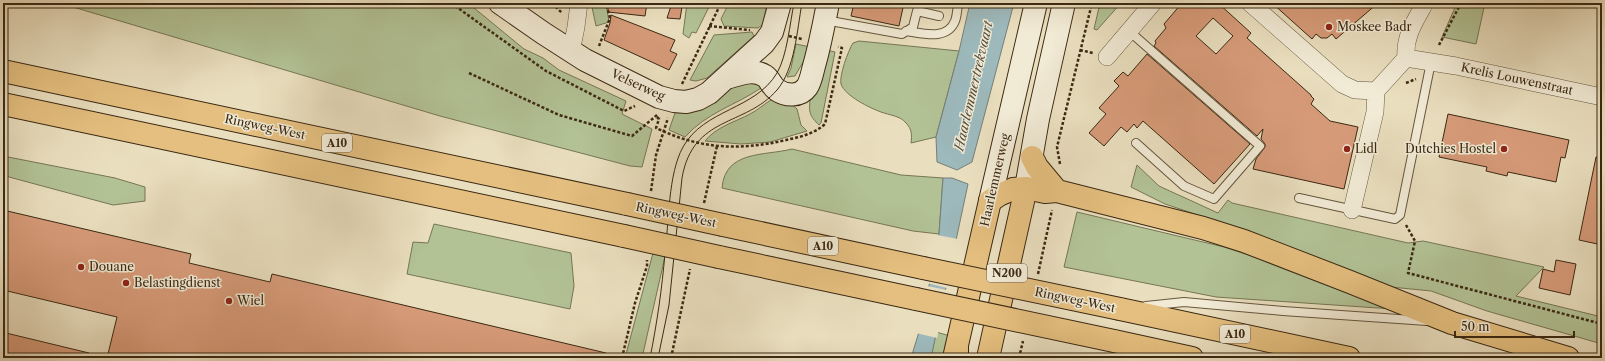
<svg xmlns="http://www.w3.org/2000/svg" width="1605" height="361" viewBox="0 0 1605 361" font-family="'Libre Caslon Text',serif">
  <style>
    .green { fill: #b2c295; stroke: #767654 }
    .water { fill: #9db9bc; stroke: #767f78 }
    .pier { fill: #e9debe }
    .building { fill: #d69a78; stroke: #3b2913; fill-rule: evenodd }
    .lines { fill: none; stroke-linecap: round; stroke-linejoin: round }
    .lane-casing { stroke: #66563e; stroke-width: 10 }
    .street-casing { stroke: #66563e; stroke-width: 18 }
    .secondary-casing { stroke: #3b2913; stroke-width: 24 }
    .primary-casing { stroke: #3b2913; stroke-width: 24 }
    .highway-casing { stroke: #3b2913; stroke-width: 24 }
    .path { stroke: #3b2913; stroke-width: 2.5; stroke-dasharray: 3 2; stroke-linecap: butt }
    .lane { stroke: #f1ead5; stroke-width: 8 }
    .street { stroke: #f1ead5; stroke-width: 17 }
    .secondary { stroke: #f1ead5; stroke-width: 22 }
    .primary { stroke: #e4bf7f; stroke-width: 22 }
    .highway { stroke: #e4bf7f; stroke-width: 22 }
    .tram { stroke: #3b2913; stroke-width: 1 }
    .highway-bridge-casing { stroke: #3b2913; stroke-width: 24; stroke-linecap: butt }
    .highway-bridge { stroke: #e4bf7f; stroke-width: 22 }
    .poi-dot { fill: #8f2418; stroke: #f1ead5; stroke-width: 1.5 }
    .labels { text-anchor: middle; stroke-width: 3; stroke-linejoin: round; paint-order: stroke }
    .shield { fill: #f1ead5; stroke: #72634d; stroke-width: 1 }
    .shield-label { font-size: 11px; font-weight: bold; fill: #3b2913 }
    .poi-label { font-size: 12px; fill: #3b2913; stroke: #f1ead5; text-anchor: start }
    .street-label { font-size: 12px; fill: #3b2913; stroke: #f1ead5 }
    .water-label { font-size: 13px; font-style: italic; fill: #544d3d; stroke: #f1ead5 }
  </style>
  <rect width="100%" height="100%" fill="#e9debe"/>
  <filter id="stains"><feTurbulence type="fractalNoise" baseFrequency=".005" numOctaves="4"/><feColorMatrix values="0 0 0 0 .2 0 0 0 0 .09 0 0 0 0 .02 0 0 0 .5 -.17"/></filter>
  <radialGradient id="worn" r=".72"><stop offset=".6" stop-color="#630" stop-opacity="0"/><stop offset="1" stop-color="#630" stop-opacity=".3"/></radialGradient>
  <path class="green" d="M67,3h401l56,46 19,9 16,12 67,31 -4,13 30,15 -10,38 -12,-1 -190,-50 -367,-109z
    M687,3h24l-15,30 -4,-1 -3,6 -6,-4z
    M729,3h38l-4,21 -5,4 -34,-2 -3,-7z
    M1100,3h21l-24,27 -3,-1z
    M1457,3h28l-9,41 -34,-7z
    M606,4l3,18 -13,4 -4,-19z
    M752,32l2,4 -47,42 -11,3 -6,-1 24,-45z
    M859,41l100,10 -23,86 -25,6c1,-8 1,-14 -5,-20 -5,-7 -17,-8 -25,-11 -11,-4 -36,-16 -40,-28 -2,-8 7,-33 12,-41z
    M796,44l14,3 -4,10 -11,19 -8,1 4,-9z
    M822,49l13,3 -14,71 -2,2c-4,-4 -8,-8 -9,-13 -3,-11 9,-50 12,-63z
    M747,81l11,4 3,3c-25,17 -55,25 -76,49l-16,-7 6,-17 15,-1 38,-23z
    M771,100l20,4 6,5 4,16 6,6 -37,11 -29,2 -36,-3c11,-14 30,-19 45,-27 8,-4 14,-10 21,-14z
    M792,149l109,26 42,3 -4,56 -26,-3 -191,-43c3,-38 43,-32 70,-39z
    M3,156l112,22 30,9v14l-32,4 -104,-28 -6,-6z
    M1137,165l22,21 59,27 10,-13 4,3 176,40 15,-2 121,26 -28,29 86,21v27l-115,-33 -56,-20 -40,-4 -139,-54 -87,-29 -34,-17z
    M1077,212l147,35 93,30 76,32 -177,-12 -152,-30z
    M434,224l137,29 3,33 -4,23 -163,-35 6,-32 15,1z
    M666,252l-24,106h-17l28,-105z
    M936,332l18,5 -5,21h-18z"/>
  <path class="water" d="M970,3h44l-42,159 -15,8 -20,-8 -1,-25 23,-86z
    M943,178h9l16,6 -37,174h-20l11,-36 17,-88z"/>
  <path class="pier" d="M937,235l21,4 -11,49 -20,-5z
    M927,286l20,4 -10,48 -21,-5z"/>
  <path class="building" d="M608,3h39l-2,13 -37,-4z
    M854,3h50l-5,23 -48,-10z
    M1182,3h36l33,30 -4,5 64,57v1l3,3 -3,5 19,17 28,6 -14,62 -91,-20 3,-10 9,-12v-3l-4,-5 2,-10 -6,7 -103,-90 2,-3 -1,-2 11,-13 -2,-4zM1213,18l20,18 -17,18 -20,-18z
    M1272,3h106l-42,36 -4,-5 -5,4h-6l-5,-4 -4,5z
    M671,6l11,1 -2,12 -13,-1z
    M611,15l64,25 -5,11 7,3 -8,16 -65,-30 6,-17z
    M1147,54l103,90 -36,40 -71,-63 -6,7 -3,-4 -7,8 -6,-5 -17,19 -15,-13 17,-19 -7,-6 20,-22 -5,-5 9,-9 5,4z
    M1448,114l121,26 -4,18 -4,-1 -5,25 -48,-10 -1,4 -21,-5 1,-4 -48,-10z
    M1596,157l6,1v87l-23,-5z
    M3,210l188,44 -2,9 81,19 2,-8 334,79v5h-499l10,-41 -114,-27z
    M1556,260l20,4 -6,31 -31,-7 4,-19 11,3z
    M6,333l83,20 -1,5h-80z"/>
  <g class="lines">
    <defs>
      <path id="lane" d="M825,20l77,14 11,-7 4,-16 22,5
        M906,31c16,2 41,10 49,-10 2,-5 2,-11 3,-16
        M1129,31l131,115 -46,53 -30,-13 -48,-43
        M1299,198l96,21 5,-4 31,-153
        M1146,306l38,-4 99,9 144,10"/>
      <path id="street" d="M1250,3l92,81 13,6 21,1
        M571,52l5,-25 3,-24
        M1107,57l46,-54
        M1406,58l50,8 146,31
        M1406,58c-2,-21 9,-37 19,-55
        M1376,91l30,-33
        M1352,210l23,-98 1,-21"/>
      <path id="secondary" d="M500,3l43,30 42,27 74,37 15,4 12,1 12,-3 11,-6 55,-50 8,-11 8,-29
        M726,78c12,-3 27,-10 39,-2 5,3 6,10 12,14 9,6 23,7 30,-3 4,-6 5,-14 7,-21 6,-21 10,-42 14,-63
        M1026,188l12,-69 26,-116
        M990,201l46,-198"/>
      <path id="primary" d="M954,358l36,-157
        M988,358l38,-170"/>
      <path id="highway" d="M3,71l624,133
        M3,104l621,132
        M1032,157l5,10 20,24
        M990,201l9,-6 14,-6 13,-1 19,4 12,-1 146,37 41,13 106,41 102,41 116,35
        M723,225l200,43
        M719,257l197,42
        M1120,309l229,49
        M1114,341l78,17
        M957,349v9"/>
    </defs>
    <use href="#lane" class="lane-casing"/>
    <use href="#street" class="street-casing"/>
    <use href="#secondary" class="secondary-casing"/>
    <use href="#primary" class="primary-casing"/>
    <use href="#highway" class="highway-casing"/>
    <path class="path" d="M451,3l95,68 78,40 11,-5
      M552,3l10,10
      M709,26l41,4
      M789,36l13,3
      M1439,45l22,-42
      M599,46l11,-28 -4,-15
      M1080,50l13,3
      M469,73l90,42 73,21 25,-21
      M1406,83l10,-4
      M682,84l39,-81
      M657,117l2,2 -3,9c44,21 83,23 130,12 14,-3 28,-6 39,-16l17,-76 -4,-1
      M1060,164l-3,-17 35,-144
      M651,191l5,-36 12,-37
      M704,203l13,-57
      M1406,225l9,16 -7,32 194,51
      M1038,274l14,-64
      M622,358l13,-55 12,-37v-6
      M671,358l19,-89
      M1019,358l4,-17"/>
    <use href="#lane" class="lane"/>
    <use href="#street" class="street"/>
    <use href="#secondary" class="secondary"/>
    <use href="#primary" class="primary"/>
    <use href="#highway" class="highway"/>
    <path class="tram" d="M650,358c7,-35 12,-69 15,-105 4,-31 3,-79 18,-106 21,-38 72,-37 94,-74 10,-17 13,-50 17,-70
      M658,358l11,-53 13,-127c11,-63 63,-51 95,-88 18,-21 20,-60 25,-87"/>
    <defs>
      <path id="highway-bridge" d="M627,204l96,21
        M624,236l95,21
        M923,268l197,41
        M916,299l198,42"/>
    </defs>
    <use href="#highway-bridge" class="highway-bridge-casing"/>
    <use href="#highway-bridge" class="highway-bridge"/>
  </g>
  <g class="poi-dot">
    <circle cx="1329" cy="27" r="4"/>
    <circle cx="1347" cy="149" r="4"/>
    <circle cx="1504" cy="149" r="4"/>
    <circle cx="81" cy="267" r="4"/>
    <circle cx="126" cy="283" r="4"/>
    <circle cx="229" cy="301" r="4"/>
  </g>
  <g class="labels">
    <g class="shield">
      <rect x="322" y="134" width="30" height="18" rx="3"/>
      <rect x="808" y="237" width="30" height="18" rx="3"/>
      <rect x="987" y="264" width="40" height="18" rx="3"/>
      <rect x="1220" y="325" width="30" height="18" rx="3"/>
    </g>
    <g class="shield-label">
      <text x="337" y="147">A10</text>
      <text x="823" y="250">A10</text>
      <text x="1007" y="277">N200</text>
      <text x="1235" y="338">A10</text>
    </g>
    <g class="poi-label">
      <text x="1337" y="31">Moskee Badr</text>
      <text x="1355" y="153">Lidl</text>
      <text x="1496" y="153" text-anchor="end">Dutchies Hostel</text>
      <text x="89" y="271">Douane</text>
      <text x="134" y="287">Belastingdienst</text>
      <text x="237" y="305">Wiel</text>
    </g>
    <g class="street-label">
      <text transform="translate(1517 79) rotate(12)" y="4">Krelis Louwenstraat</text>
      <text transform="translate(638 85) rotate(25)" y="4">Velserweg</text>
      <text transform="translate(265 127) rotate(12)" y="4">Ringweg-West</text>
      <text transform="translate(995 180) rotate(-77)" y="4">Haarlemmerweg</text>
      <text transform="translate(676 215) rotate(12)" y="4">Ringweg-West</text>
      <text transform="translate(1075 300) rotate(12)" y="4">Ringweg-West</text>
    </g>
    <g class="water-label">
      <text transform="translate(973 86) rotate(-77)" y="5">Haarlemmertrekvaart</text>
    </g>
  </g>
  <rect width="1605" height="361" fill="none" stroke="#e9debe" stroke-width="16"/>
  <rect x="4" y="4" width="1597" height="353" fill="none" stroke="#3b2913" stroke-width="2"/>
  <rect x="8" y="8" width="1589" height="345" fill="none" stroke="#3b2913"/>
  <path d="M1455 331v6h119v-6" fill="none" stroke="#3b2913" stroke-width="2"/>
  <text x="1461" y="331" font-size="12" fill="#3b2913" stroke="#f1ead5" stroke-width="3" paint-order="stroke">50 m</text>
  <rect width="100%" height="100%" filter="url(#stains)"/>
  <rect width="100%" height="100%" fill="url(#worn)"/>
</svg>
